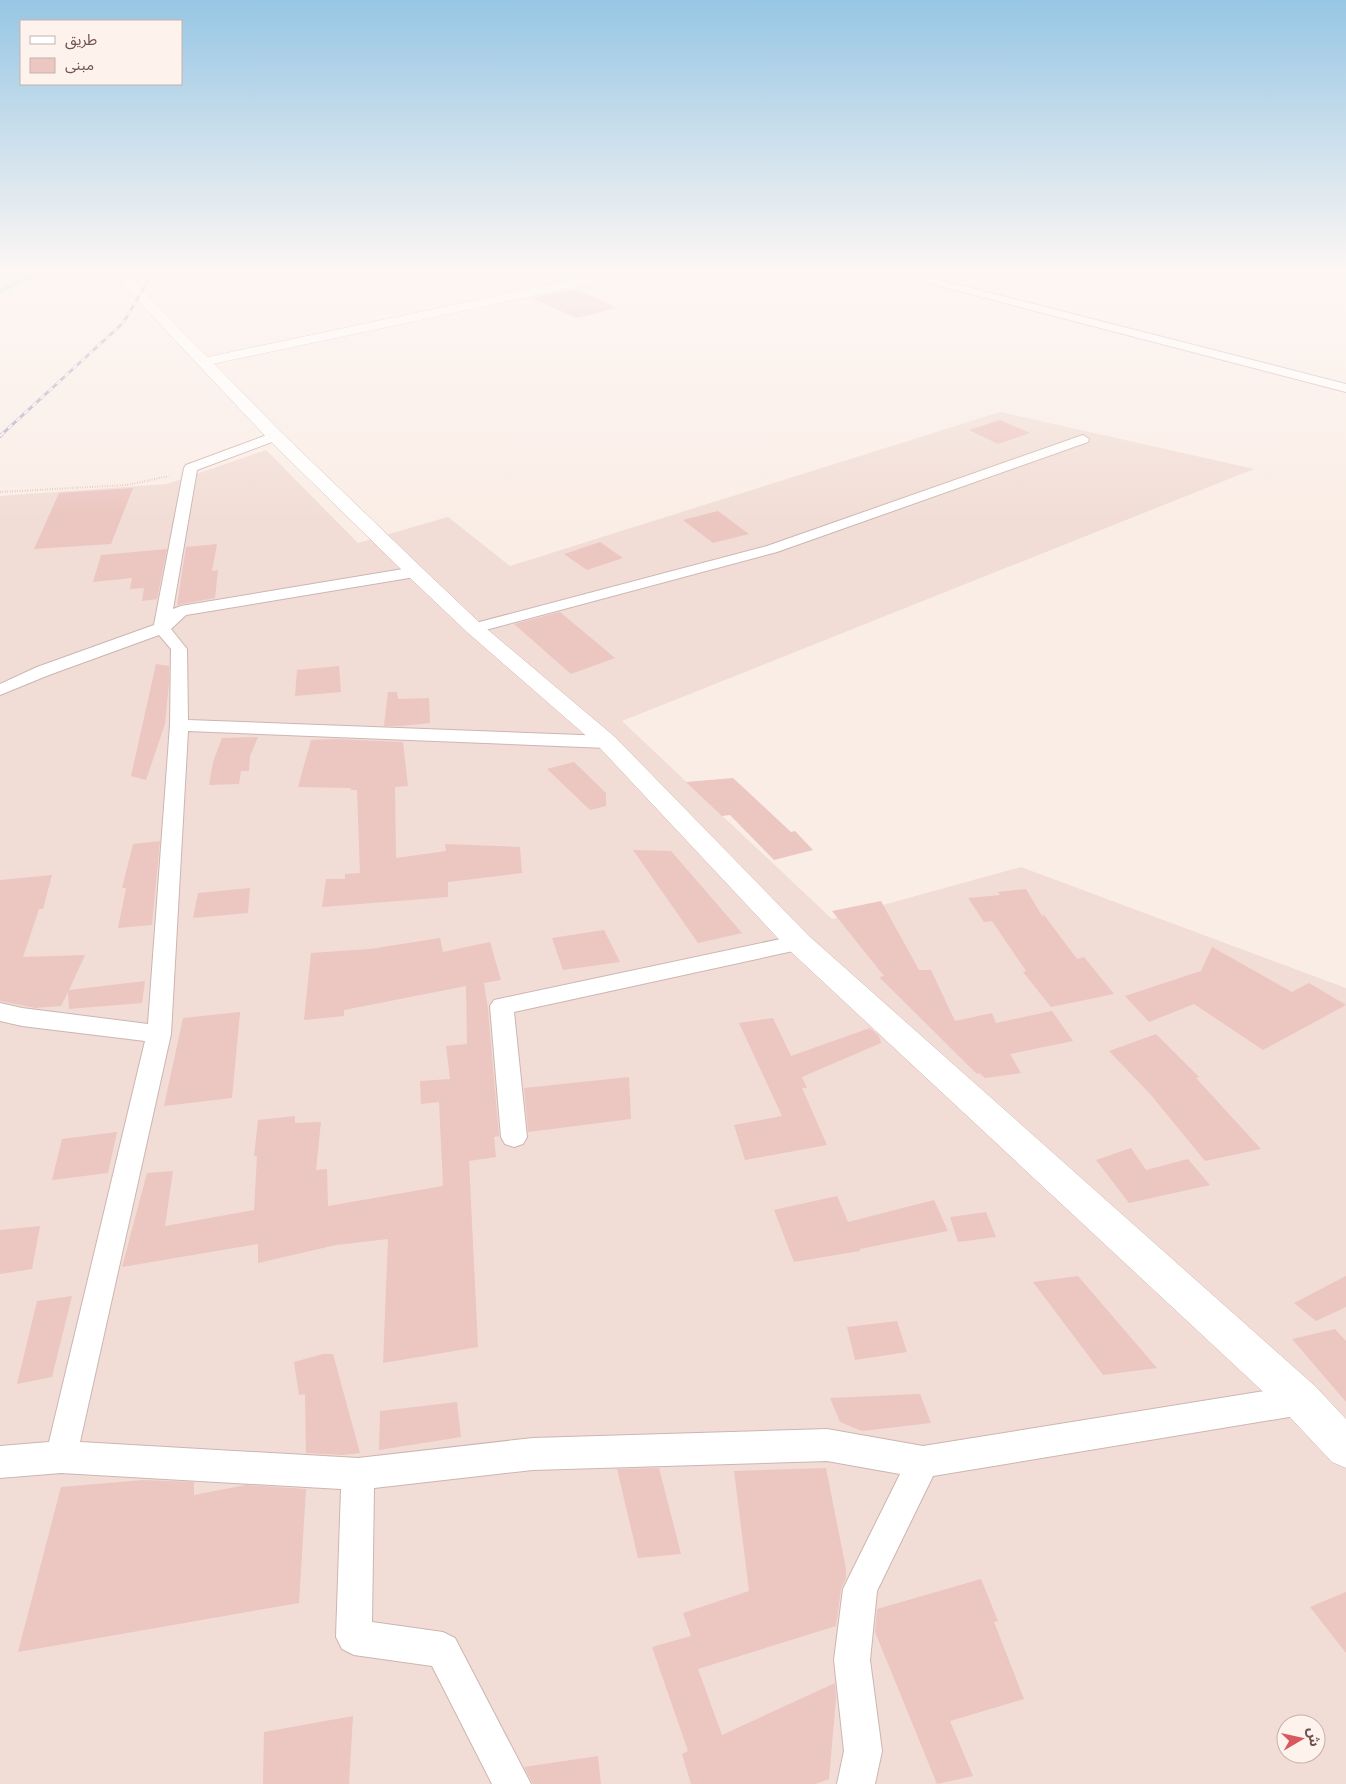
<svg xmlns="http://www.w3.org/2000/svg" width="1346" height="1784" viewBox="0 0 1346 1784" font-family="'Space Grotesk','Noto Sans Arabic',sans-serif">
  <style>
    .residential { fill: #f1ddd5; fill-rule: evenodd }
    .lines { fill: none; stroke-linecap: round; stroke-linejoin: round }
    .stream { stroke: #a4d2cd; stroke-width: 4.5 }
    .building { fill: #ecc6c1 }
    .minor-casing { stroke: #cdb5b1; stroke-width: 2 }
    .tertiary-casing { stroke: #cdb5b1; stroke-width: 1 }
    .secondary-casing { stroke: #cfb4ae; stroke-width: 1 }
    .path { stroke: #d1a9a4; stroke-width: 2; stroke-dasharray: 0.5 2; stroke-linecap: butt }
    .minor { fill: #fff; fill-rule: evenodd }
    .tertiary { fill: #fff; fill-rule: evenodd }
    .secondary { fill: #fff; fill-rule: evenodd }
    .rail-far1-casing { stroke: #ada6c2; stroke-width: 3 }
    .rail-casing { stroke: #ada6c2; stroke-width: 4 }
    .rail-far1 { stroke: #fdf2ec; stroke-width: 2; stroke-dasharray: 5.5; stroke-linecap: butt }
    .rail { stroke: #fdf2ec; stroke-width: 2.5; stroke-dasharray: 8; stroke-linecap: butt }
  </style>
  <rect width="100%" height="100%" fill="#faede6"/>
  <path class="residential" d="M1000,412l254,57 -632,252 210,198 189,-52 325,121v796h-1346v-1288l167,-12 99,-34 92,93 90,-26 62,49zM1286,1724h30v30h-30z"/>
  <g class="lines">
    <path class="stream" d="M0,291l43,-20"/>
  </g>
  <path class="building" d="M576,289l41,19 -40,10 -46,-20z
    M1000,420l30,13 -32,11 -29,-14z
    M133,488l-22,56 -77,5 25,-56z
    M718,511l31,23 -36,9 -30,-23z
    M600,542l23,16 -36,12 -23,-16z
    M217,544l-5,27 6,-1 -3,28 -38,7 9,-58z
    M167,549l-10,50 -15,2 2,-13 -14,1 2,-11 -39,4 8,-27z
    M560,612l55,46 -44,16 -57,-50z
    M156,664l13,2v16l-4,42 -19,56 -15,-4z
    M339,666l2,26 -46,4 2,-26z
    M388,692h9l1,7 31,-1 1,25 -29,3h-17z
    M258,737l-8,19 -1,15h-8l-2,13 -30,1 4,-23 9,-24z
    M337,739l66,3 5,44 -13,1 1,71 50,-7 -1,-7 75,3 2,26 -74,9v15l-126,10 4,-28h19v-5l15,-1 -3,-83h-6v-2l-53,-1 13,-47z
    M574,762l32,31v13l-16,4 -43,-41z
    M733,778l58,54 4,-1 18,19 -39,10 -44,-45 -8,1 -36,-34z
    M160,841l-8,84 -34,3 8,-40h-4l11,-44z
    M633,850l38,1 71,82 -44,10z
    M52,875l-9,34h-4l-16,48 62,-2 -16,35 76,-9 -3,22 -73,6 -1,-17 -7,14 -26,2 -35,-7v-121z
    M250,888l-2,25 -55,5 5,-25z
    M1026,889l16,27 2,-1 33,44 7,-2 30,37 -63,13 -28,-35 3,-1 -34,-50 -8,1 -16,-24 32,-3 -2,-3z
    M881,901l38,69h12l24,51 37,-8 4,10 56,-12 21,30 -63,13 11,19 -36,5 -6,-5 -2,1 -98,-97 5,-1 -52,-65z
    M604,930l16,32 -57,8 -11,-32z
    M440,938l3,14 47,-10 11,38 -17,3 4,26 11,127 -5,1 2,20 -27,4 9,186 -95,16 5,-124 -52,6 -78,18v-19l-136,23 25,-94 26,-2 -8,55 89,-16 3,-54h-3l4,-36 37,-4v7l26,-1 -5,48 11,-1 1,37 115,-20 -4,-84 -18,2 -1,-23 30,-2 -4,-33 21,-2 -1,-58 -122,24v6l-40,4 7,-67 59,-4z
    M1212,947l80,45 17,-9 37,22 -83,45 -69,-46 -45,18 -24,-26 76,-25z
    M240,1012l-8,86 -68,8 19,-88z
    M773,1018l18,38 79,-28 9,8 2,7 -79,34 5,11h-5l25,57 -82,15 -11,-35 48,-9 -43,-93z
    M1156,1034l43,43 -3,1 65,71 -56,12 -54,-66 -42,-44z
    M629,1077l2,42 -103,13 -4,-44z
    M117,1132l-9,41 -56,7 10,-41z
    M1131,1148l15,22 42,-11 22,26 -81,18 -33,-43z
    M837,1196l11,26 86,-22 14,31 -88,18v2l-66,11 -20,-52z
    M986,1212l10,25 -38,5 -8,-25z
    M40,1226l-8,43 -32,5v-44z
    M1078,1276l79,92 -54,7 -70,-93z
    M1346,1276v31l-30,14 -22,-18z
    M72,1296l-20,81 -35,7 20,-83z
    M897,1321l10,31 -52,8 -8,-33z
    M1335,1329l11,12v61l-54,-63z
    M323,1354h10l27,99 -17,2 -37,-2 -1,-59 -6,1 -5,-33z
    M920,1394l11,29 -69,8 -22,-9 -10,-24z
    M457,1402l4,35 -82,13 1,-39z
    M659,1468l22,86 -43,4 -21,-89z
    M826,1468l20,101v9l-5,11 -5,37 -138,43 24,66 113,-52 1,16 -7,80 -14,5h-124l-9,-30 6,-3 -36,-104 39,-11 -8,-23 66,-22 -15,-120z
    M143,1480l51,2v13l52,-10 60,4 -7,114 -281,49 43,-165z
    M981,1579l17,42 -4,1 30,77 -74,22 23,55 -36,8 -62,-152 2,-23z
    M1346,1592v61l-36,-46z
    M353,1716l-4,68h-86l1,-52z
    M598,1756l3,28h-68l-9,-17z"/>
  <g class="lines">
    <defs>
      <path id="minor" d="M888,271h17l441,113v8l-456,-119z
        M275,432l6,4 -1,3 -83,31 -24,139 8,-3 234,-39 5,2 3,3 -3,3 -5,2 -229,38 -15,14 16,20 1,71 419,16 7,2 2,4 -2,4 -7,2 -419,-17 -17,303 -91,408 278,16 175,-20 294,-9 96,17 378,-61 11,5 4,10 -4,10 -11,5 -368,61 -56,115 -7,69 12,91 -7,33h-38l7,-33 -10,-91 9,-71 57,-115 -73,-13 -294,9 -159,18 -2,134 71,10 12,6 76,146h-39l-60,-118 -78,-11 -12,-6 -6,-12 5,-148 -280,-16 -61,5v-32l49,-4 96,-401 -123,-15 -22,-5v-18l22,5 126,16 22,-299 1,-76 -12,-14 -110,40 -49,20v-11l37,-17 117,-42 30,-157 2,-3z
        M1083,435l6,4 -1,3 -311,110 -303,81 -6,-2 -2,-3 2,-3 299,-79z
        M799,935l8,3 3,5 -3,5 -293,64 13,125 -4,7 -9,3 -9,-3 -4,-7 -11,-131 4,-6z"/>
      <path id="tertiary" d="M613,271h25l-6,4 -429,91 -5,-1 -2,-3 2,-3 5,-1z"/>
      <path id="secondary" d="M110,271h13l158,161 141,136 59,56 134,113 194,199 506,450 31,33v49l-14,-6 -45,-48 -498,-464 -190,-203 -132,-115 -59,-56 -139,-136z"/>
    </defs>
    <use href="#minor" class="minor-casing"/>
    <use href="#tertiary" class="tertiary-casing"/>
    <use href="#secondary" class="secondary-casing"/>
    <path class="path" d="M0,492l127,-7 42,-9"/>
    <use href="#minor" class="minor"/>
    <use href="#tertiary" class="tertiary"/>
    <use href="#secondary" class="secondary"/>
    <defs>
      <path id="rail-far1" d="M0,436l123,-113 31,-52"/>
      <path id="rail" d="M0,436l1,-1"/>
    </defs>
    <use href="#rail-far1" class="rail-far1-casing"/>
    <use href="#rail" class="rail-casing"/>
    <use href="#rail-far1" class="rail-far1"/>
    <use href="#rail" class="rail"/>
  </g>
  <linearGradient id="sky" x2="0" y2="1"><stop stop-color="#97c6e4"/><stop offset="0.52" stop-color="#fdf7f4"/><stop offset="1" stop-color="#fdf7f4" stop-opacity="0"/></linearGradient>
  <rect width="1346" height="521" fill="url(#sky)"/>
  <rect x="20" y="20" width="162" height="65" fill="#fdf2ec" stroke="#c5b2ad"/>
  <rect x="30" y="36" width="25" height="8" fill="#ffffff" stroke="#c5b2ad"/>
  <text x="65" y="45" font-size="15" fill="#70514e">طريق</text>
  <rect x="30" y="58" width="25" height="15" fill="#ecc6c1" stroke="#c5b2ad"/>
  <text x="65" y="70" font-size="15" fill="#70514e">مبنى</text>
  <g transform="translate(1301 1739) rotate(81)"><circle r="24" fill="#fdf2ec" stroke="#c5b2ad"/>
  <path d="M0-4L9 19L0 12L-9 19Z" fill="#d7585e"/>
  <text y="-8" font-size="14" font-weight="bold" text-anchor="middle" fill="#70514e">ش</text>
  </g>
</svg>
